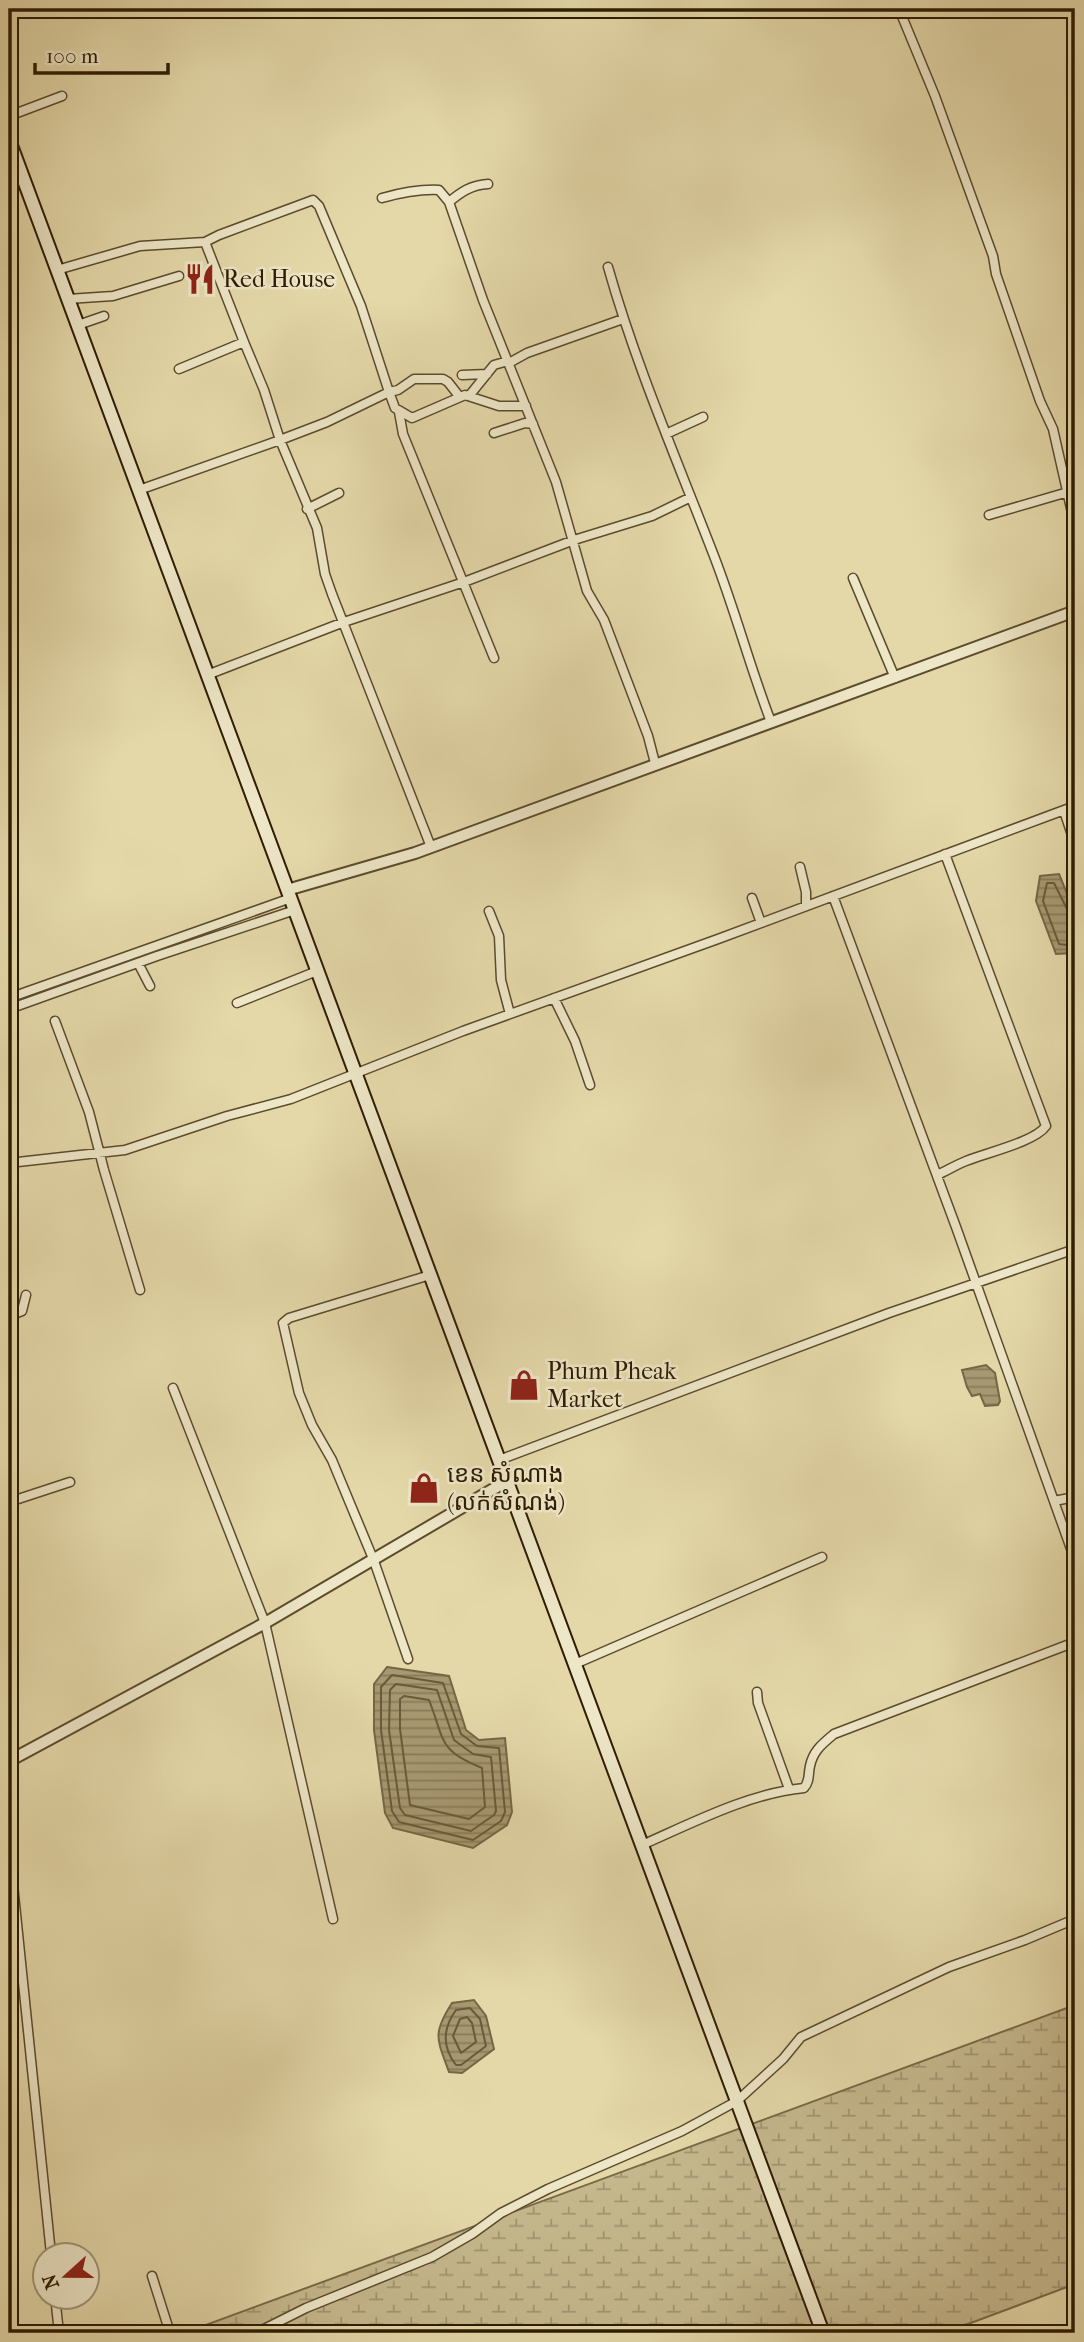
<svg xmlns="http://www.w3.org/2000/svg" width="1084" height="2342" viewBox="0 0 1084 2342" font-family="'IM FELL French Canon','Noto Sans Khmer',serif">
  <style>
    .wetland { fill: url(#wetland-marsh); stroke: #7a6a48; stroke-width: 2 }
    .water { fill: url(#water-rules); stroke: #766644; stroke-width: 2 }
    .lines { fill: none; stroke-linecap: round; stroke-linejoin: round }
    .shore { stroke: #6a5a39; stroke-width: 2 }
    .minor-casing { stroke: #5c4b2c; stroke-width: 11 }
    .tertiary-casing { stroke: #5c4b2c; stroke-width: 14 }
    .secondary-casing { stroke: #2f1c02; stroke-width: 16 }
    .minor { stroke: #ede6c7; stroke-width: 8 }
    .tertiary { stroke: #ede6c7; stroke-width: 10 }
    .secondary { stroke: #ede6c7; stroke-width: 12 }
    .labels { text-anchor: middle; stroke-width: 5; stroke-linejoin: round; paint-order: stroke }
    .poi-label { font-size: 24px; fill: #2f1c02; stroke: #ede6c7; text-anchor: start }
  </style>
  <defs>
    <pattern id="wetland-marsh" width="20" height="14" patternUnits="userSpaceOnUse" patternTransform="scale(1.75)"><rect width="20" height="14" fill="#c5b88d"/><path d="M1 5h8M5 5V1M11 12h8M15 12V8" fill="none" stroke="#a09571"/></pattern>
    <pattern id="water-rules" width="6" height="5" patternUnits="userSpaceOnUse" patternTransform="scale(1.75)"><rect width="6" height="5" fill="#a69870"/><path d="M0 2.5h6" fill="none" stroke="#887b5a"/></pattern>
  </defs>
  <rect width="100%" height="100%" fill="#e4d8a9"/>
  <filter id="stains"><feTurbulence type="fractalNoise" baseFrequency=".00286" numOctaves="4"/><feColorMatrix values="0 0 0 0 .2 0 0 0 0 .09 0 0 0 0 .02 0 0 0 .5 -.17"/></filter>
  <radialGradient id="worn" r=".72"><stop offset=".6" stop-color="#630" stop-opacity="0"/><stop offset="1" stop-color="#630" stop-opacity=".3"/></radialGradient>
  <path class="wetland" d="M1075,2005v279l-131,49h-760z"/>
  <path class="water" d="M1059,874l16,39v38l-2,2 -17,1 -20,-53 4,-25z
    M986,1365l9,8 5,28 -2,4 -13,1 -5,-12 -8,2 -5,-9 -5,-17z
    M387,1667l62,9 17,54 13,10 26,-2 7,74 -5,13 -34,23 -80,-20 -8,-15 -11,-83v-46z
    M474,2000l12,16 8,33 -32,24 -13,-1c-12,-33 -17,-38 3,-69z"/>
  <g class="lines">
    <path class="shore" d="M1075,913l-8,-4 -13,-26h-7l-4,18 16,43 16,2
      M392,1675l51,8 18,51 16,12 22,2 6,64 -4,9 -28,19 -74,-18 -7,-11 -11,-81v-43z
      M396,1684l41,6 17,50 19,14 18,3 5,54 -2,4 -23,16 -66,-16 -5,-7 -11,-78 1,-40z
      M404,1696l25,4c16,40 8,50 53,68l3,39 -16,12 -59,-14 -10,-76v-30z
      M470,2008l10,11 6,27 -25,19h-5c-14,-18 -13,-37 0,-55z
      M467,2017l5,6 4,19 -15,11 -8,-17 7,-17z"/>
    <defs>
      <path id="minor" d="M899,9l36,87 58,160 3,18 44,127 13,28 22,97
        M9,116l53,-20
        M382,198c18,-5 38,-9 57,-8l10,12 34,98 73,182 31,109 17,29 44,116 7,27
        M449,202c12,-10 22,-17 39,-18
        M205,242l39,100
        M608,267c28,99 69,193 106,289 21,54 36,111 57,166
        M57,270l83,-24 65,-4 14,-7 94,-35 6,6 42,100 28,86 -62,30 -47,18 37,88 8,46 7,20 99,253
        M68,299l45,-3 66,-20
        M78,325l26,-9
        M509,363l18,-10 96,-34
        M462,375l25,-1
        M459,396l-11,-14 -5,-3h-29l-16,11 -9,2 6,16 17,10 53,-23 34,11h27
        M469,396l25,-31 14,-4
        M399,412l4,22 91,224
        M494,433l31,-10 8,1
        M666,434l37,-17
        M139,490l141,-50 -16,-50 -20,-48 -65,27
        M307,509l32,-16
        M989,515l79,-23
        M853,578l42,100
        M207,675l137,-53 120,-40 110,-42 78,-24 37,-18
        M1064,811l11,33
        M800,867l6,25v14
        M833,896l123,331 119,333
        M752,898l9,25
        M489,911l10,25 2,44 9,34
        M138,963l12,23
        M9,998l282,-100
        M554,998l21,43 15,44
        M237,1003l80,-32
        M9,1009l148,-53 138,-46
        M55,1021l34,91 15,58 36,120
        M9,1163l116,-13 102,-34 64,-17 172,-68 255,-92 357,-133
        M937,1175c9,-4 19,-10 29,-14 19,-8 69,-19 80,-35l-101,-272
        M9,1316l13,-5 4,-16
        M173,1388l92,235 68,296
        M499,1460l390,-147 186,-64
        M1054,1501l21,-4
        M9,1502l61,-20
        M408,1659l-34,-98 -42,-101 -20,-35 -13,-32 -16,-70 6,-5 141,-43
        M575,1664l247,-107
        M757,1692l1,11 31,86
        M642,1845c50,-22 108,-52 162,-57 6,-7 4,-13 6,-22 3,-15 12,-22 24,-32l241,-92
        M9,1846l42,408
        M152,2276l18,57
        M55,2296l4,37
        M256,2333l50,-25 126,-51 40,-23 29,-21 47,-24 134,-58 55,-30 46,-42 18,-22 148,-70 76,-27 50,-21"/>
      <path id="tertiary" d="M287,890l128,-37 660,-242
        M9,1761l256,-138 242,-142"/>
      <path id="secondary" d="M9,140l814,2193"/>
    </defs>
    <use href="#minor" class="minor-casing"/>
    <use href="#tertiary" class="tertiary-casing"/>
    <use href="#secondary" class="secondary-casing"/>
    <use href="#minor" class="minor"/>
    <use href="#tertiary" class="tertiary"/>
    <use href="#secondary" class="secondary"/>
  </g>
  <defs>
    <symbol id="restaurant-bare" viewBox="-9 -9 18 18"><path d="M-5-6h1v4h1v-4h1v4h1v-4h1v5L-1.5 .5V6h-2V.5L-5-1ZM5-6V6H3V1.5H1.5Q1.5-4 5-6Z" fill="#8f2418" stroke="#ede6c7" stroke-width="2.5" paint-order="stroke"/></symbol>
    <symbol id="shop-bare" viewBox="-9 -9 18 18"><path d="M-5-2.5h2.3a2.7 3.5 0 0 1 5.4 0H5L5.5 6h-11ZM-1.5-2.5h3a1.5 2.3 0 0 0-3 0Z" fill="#8f2418" stroke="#ede6c7" stroke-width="2.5" paint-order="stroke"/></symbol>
  </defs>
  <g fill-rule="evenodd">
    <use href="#restaurant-bare" x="178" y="257" width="44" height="44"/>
    <use href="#shop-bare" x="502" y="1363" width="44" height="44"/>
    <use href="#shop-bare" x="402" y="1466" width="44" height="44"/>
  </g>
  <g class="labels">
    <g class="poi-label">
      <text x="223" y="287">Red House</text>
      <text x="547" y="1379">Phum Pheak<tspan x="547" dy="28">Market</tspan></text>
      <text x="447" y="1482">ខេន សំណាង<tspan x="447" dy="28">(លក់សំណង់)</tspan></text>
    </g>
  </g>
  <rect width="1084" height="2342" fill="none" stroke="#e4d8a9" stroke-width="35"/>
  <rect x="10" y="10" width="1063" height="2321" fill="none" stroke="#2f1c02" stroke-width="3.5"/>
  <rect x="18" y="18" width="1049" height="2307" fill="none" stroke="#2f1c02" stroke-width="2"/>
  <g transform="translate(66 2276) rotate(249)"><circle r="33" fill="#ede6c7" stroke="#a19578" stroke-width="2"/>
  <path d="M0-5L12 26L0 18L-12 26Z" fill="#8f2418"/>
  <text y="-10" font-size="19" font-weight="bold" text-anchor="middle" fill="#2f1c02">N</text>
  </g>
  <path d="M35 63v10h133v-10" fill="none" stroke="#2f1c02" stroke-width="3.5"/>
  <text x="46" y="63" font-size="21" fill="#2f1c02" stroke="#ede6c7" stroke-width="5" paint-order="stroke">100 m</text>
  <rect width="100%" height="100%" filter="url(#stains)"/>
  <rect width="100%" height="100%" fill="url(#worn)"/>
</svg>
